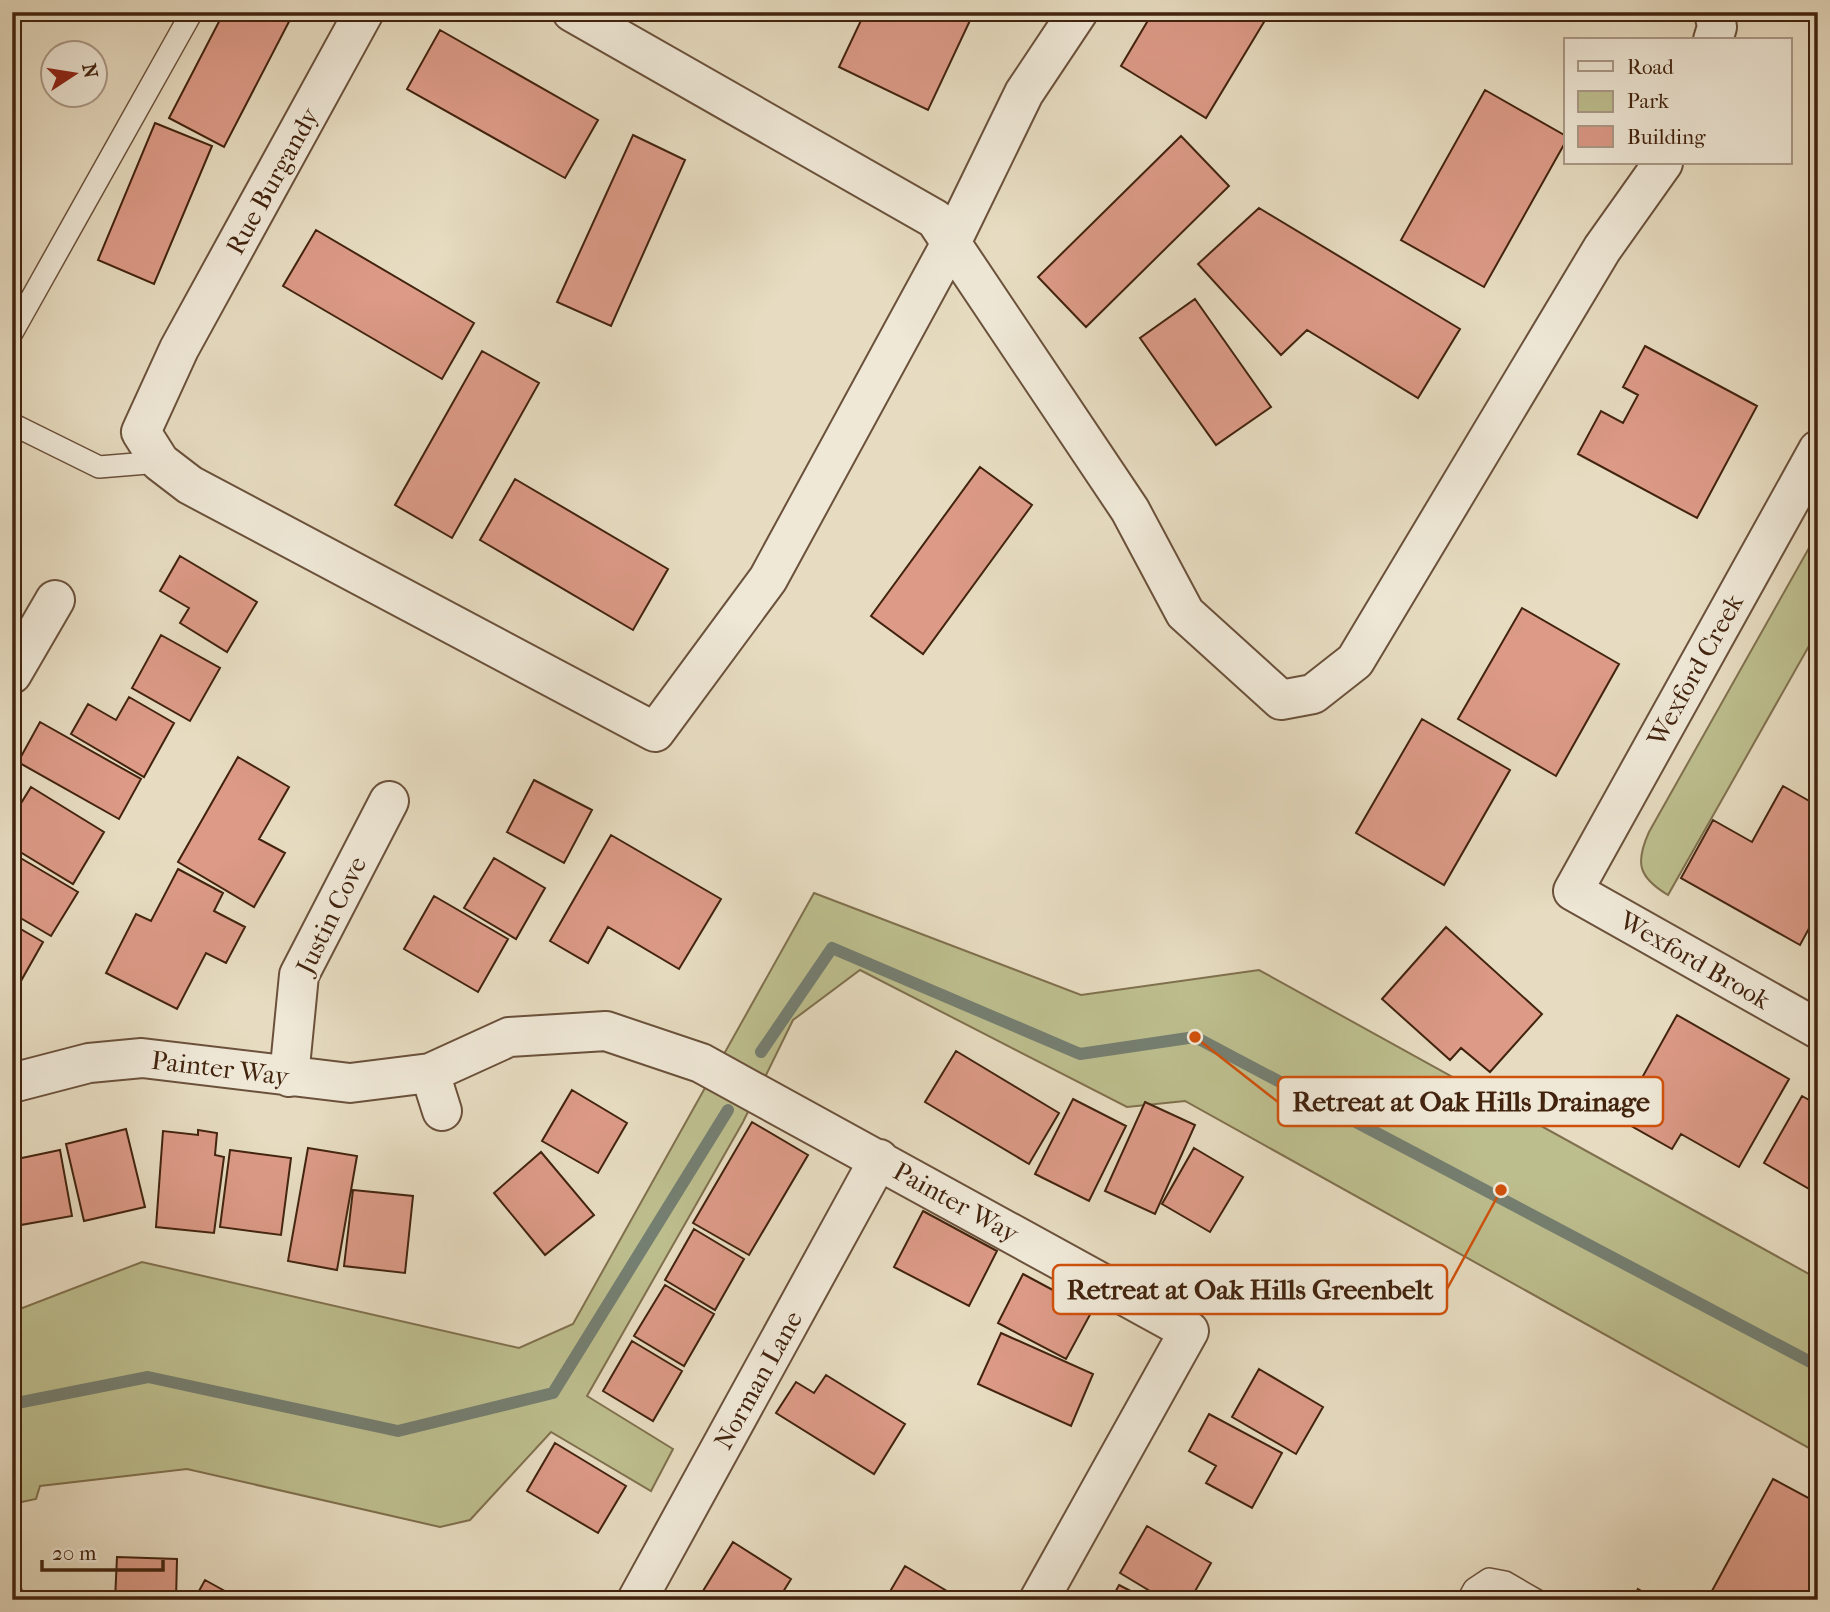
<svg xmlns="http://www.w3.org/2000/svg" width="1830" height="1612" viewBox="0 0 1830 1612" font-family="'IM FELL French Canon',serif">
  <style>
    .green { fill: #bdbe8e; stroke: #80704e; stroke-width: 2 }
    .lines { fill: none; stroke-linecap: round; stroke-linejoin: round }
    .stream { stroke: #757f71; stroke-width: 12 }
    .building { fill: #dc9a87; stroke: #42230e; stroke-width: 2 }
    .service-casing { stroke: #6b513b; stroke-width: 24 }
    .minor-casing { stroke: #6b513b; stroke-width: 42 }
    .service { stroke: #efe8d7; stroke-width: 21 }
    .minor { stroke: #efe8d7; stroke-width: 38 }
    .labels { text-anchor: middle; stroke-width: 6; stroke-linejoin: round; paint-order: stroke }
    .street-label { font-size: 26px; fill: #42230e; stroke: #efe8d7 }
    .leader { fill: none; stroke: #cf510c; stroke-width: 2.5 }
    .callout-dot { fill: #cf510c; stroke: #efe8d7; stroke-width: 2.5 }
    .callout { fill: #efe8d7; stroke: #cf510c; stroke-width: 2.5 }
    .callout-label { font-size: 28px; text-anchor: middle; font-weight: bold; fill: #42230e }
  </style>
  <rect width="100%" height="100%" fill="#e7dcc1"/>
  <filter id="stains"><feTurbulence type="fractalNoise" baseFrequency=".00286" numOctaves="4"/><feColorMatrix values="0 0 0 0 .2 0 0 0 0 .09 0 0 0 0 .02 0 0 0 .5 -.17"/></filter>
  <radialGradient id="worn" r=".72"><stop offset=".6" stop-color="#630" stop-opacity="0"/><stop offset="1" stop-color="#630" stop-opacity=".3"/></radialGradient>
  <path class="green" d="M1818,532v98l-150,265c-30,-18 -33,-32 -19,-63z
    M814,893l267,102 178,-25 559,309v174l-633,-352 -58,6 -267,-137 -67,50 -50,102 -156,274 86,53 -22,42 -100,-59 -81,88 -30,7 -253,-58 -147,17 -4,13 -24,5v-192l130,-50 377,86 54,-24z"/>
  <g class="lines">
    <path class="stream" d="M761,1052l71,-104 248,106 115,-17 623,329
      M12,1404l136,-27 250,54 155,-38 175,-283"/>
  </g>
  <path class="building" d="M224,12h70l-70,135 -55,-29z
    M865,12h109l-46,98 -89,-43z
    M1153,12h117l-64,106 -85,-52z
    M440,30l158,90 -33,58 -158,-89z
    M1485,90l81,46v5l-82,146 -83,-47z
    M155,123l57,23 -58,138 -56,-24z
    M633,135l52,25 -74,166 -54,-24z
    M1181,136l48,50 -143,141 -48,-50z
    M1259,208l201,121 -42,69 -111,-68 -26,25 -83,-91z
    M316,230l158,93 -32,56 -159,-93z
    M1195,299l76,108 -55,38 -76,-107z
    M1645,346l112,60 -60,112 -119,-64 23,-43 22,12 15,-28 -15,-8z
    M482,351l57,32 -87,155 -57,-33z
    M980,467l52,38 -109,149 -52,-38z
    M515,479l153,90 -35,61 -153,-90z
    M180,556l77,46 -30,50 -47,-29 9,-15 -29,-17z
    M1522,608l97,56 -63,112 -98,-57z
    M161,635l59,33 -30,53 -58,-33z
    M129,697l45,26 -30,54 -73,-43 17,-30 28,16z
    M1422,719l88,51 -66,115 -88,-52z
    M40,722l101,57 -22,40 -101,-57z
    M238,757l51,30 -30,52 26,14 -31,54 -76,-45z
    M534,780l58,30 -28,53 -57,-31z
    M1783,786l35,20v68l-2,4 2,1v33l-18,33 -119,-67 32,-58 39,22z
    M31,787l73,45 -31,52 -61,-37v-29z
    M611,835l110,64 -42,70 -71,-42 -20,36 -38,-22z
    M12,853l66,39 -27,44 -39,-23z
    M494,858l51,30 -29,51 -52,-31z
    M178,869l45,24 -9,18 31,16 -19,36 -20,-10 -29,56 -71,-36 30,-59 15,7z
    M434,896l74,43 -30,53 -74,-43z
    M12,924l31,18 -30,53 -1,-1z
    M1446,927l96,87 -52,58 -29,-24 -11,12 -68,-61z
    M1677,1015l112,64 -50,88 -58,-33 -9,15 -53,-30z
    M956,1051l103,62 -30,51 -104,-62z
    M572,1090l55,33 -29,50 -56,-32z
    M1802,1096l16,9v89l-54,-31z
    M1073,1099l53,27 -37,75 -54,-27z
    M1145,1102l50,23 -40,89 -50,-23z
    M752,1122l56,33 -59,100 -56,-32z
    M126,1129l19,78 -61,14 -18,-77z
    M198,1130l19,3 -2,22 9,2 -10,76 -58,-6 7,-96 35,4z
    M308,1148l49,8 -20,114 -49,-9z
    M1194,1148l49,29 -33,55 -48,-28z
    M60,1150l12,66 -57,10 -3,-14v-52z
    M230,1150l61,8 -10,77 -61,-8z
    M541,1152l53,63 -49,40 -51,-62z
    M353,1190l60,6 -8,77 -61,-7z
    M923,1211l74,40 -28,55 -75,-39z
    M694,1229l50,30 -29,51 -50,-30z
    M1023,1274l69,37 -26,48 -68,-36z
    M665,1285l49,29 -30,52 -50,-30z
    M1001,1333l92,41 -22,52 -93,-42z
    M632,1341l50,30 -29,50 -50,-30z
    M1259,1369l64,38 -27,47 -64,-37z
    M826,1375l79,49 -31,50 -98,-61 20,-31 18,11z
    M1209,1414l73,39 -30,55 -46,-25 10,-17 -27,-15z
    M555,1443l71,43 -28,47 -71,-42z
    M1773,1479l45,24v97h-111z
    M1147,1526l64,37 -21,37h-25l-45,-27z
    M733,1542l58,37 -13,21h-61l-14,-9z
    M117,1557l60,2 -1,41h-61z
    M12,1561l13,39h-13z
    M905,1566l57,34h-77z
    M205,1580l36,20h-47z
    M1119,1585l29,15h-37z
    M1638,1589l19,11h-25z"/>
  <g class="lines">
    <defs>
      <path id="service" d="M12,333l180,-321
        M12,424l87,43 61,-5
        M1468,1600l6,-11 15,-10 16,3 31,18"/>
      <path id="minor" d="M364,12l-185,337 -38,83 19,30 30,23 465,247 113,-153 183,-336 73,-150 54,-81
        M572,12l363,207 195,291 55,103 96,87 32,-6 42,-33 247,-412 61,-86
        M1713,40l4,-13 -3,-15
        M1818,450l-245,441 245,138
        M12,674l43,-74
        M430,1073l12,38
        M289,1077l10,-102 90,-174
        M12,1083l77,-20 53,-5 208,25 80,-10 79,-36 97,-6 95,32 488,268 -150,269
        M637,1600l242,-441"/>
    </defs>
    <use href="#service" class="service-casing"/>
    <use href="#minor" class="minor-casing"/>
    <use href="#service" class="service"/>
    <use href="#minor" class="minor"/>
  </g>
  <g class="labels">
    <g class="street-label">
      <text transform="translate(272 181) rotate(-61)" y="9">Rue Burgandy</text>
      <text transform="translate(1695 670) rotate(-61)" y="9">Wexford Creek</text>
      <text transform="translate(331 915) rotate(-64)" y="9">Justin Cove</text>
      <text transform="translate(1695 960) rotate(30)" y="9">Wexford Brook</text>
      <text transform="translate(220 1068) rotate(7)" y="9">Painter Way</text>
      <text transform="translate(956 1202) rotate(29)" y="9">Painter Way</text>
      <text transform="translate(758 1380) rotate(-61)" y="9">Norman Lane</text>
    </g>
  </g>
  <path class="leader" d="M1195 1037L1278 1102M1501 1190L1447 1289"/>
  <g class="callout-dot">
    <circle cx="1195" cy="1037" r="7"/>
    <circle cx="1501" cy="1190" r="7"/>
  </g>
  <g class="callout">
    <rect x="1278" y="1077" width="385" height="49" rx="7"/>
    <rect x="1053" y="1265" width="394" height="49" rx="7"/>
  </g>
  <g class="callout-label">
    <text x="1471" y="1111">Retreat at Oak Hills Drainage</text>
    <text x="1250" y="1299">Retreat at Oak Hills Greenbelt</text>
  </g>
  <rect width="1830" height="1612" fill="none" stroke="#e7dcc1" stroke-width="42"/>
  <rect x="14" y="14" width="1802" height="1584" fill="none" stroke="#42230e" stroke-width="3.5"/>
  <rect x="21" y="21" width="1788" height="1570" fill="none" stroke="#42230e" stroke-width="2"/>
  <rect x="1564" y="38" width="228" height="126" fill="#efe8d7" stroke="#aa9987" stroke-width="2"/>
  <rect x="1578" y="61" width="35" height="10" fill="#efe8d7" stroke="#aa9987" stroke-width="2"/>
  <text x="1627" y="74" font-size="21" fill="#42230e">Road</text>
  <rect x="1578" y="91" width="35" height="21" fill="#bdbe8e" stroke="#aa9987" stroke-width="2"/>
  <text x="1627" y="108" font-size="21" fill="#42230e">Park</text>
  <rect x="1578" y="126" width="35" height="21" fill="#dc9a87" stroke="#aa9987" stroke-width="2"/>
  <text x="1627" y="144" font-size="21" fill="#42230e">Building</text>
  <g transform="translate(74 74) rotate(78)"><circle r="33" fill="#efe8d7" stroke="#aa9987" stroke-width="2"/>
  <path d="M0-5L12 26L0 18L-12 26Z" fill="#8f2418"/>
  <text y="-10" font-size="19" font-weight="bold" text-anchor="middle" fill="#42230e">N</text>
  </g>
  <path d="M42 1560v10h121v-10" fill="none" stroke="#42230e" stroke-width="3.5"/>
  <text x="52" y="1560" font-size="21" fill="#42230e" stroke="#efe8d7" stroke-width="5" paint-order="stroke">20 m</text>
  <rect width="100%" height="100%" filter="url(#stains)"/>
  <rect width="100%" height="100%" fill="url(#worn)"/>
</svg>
